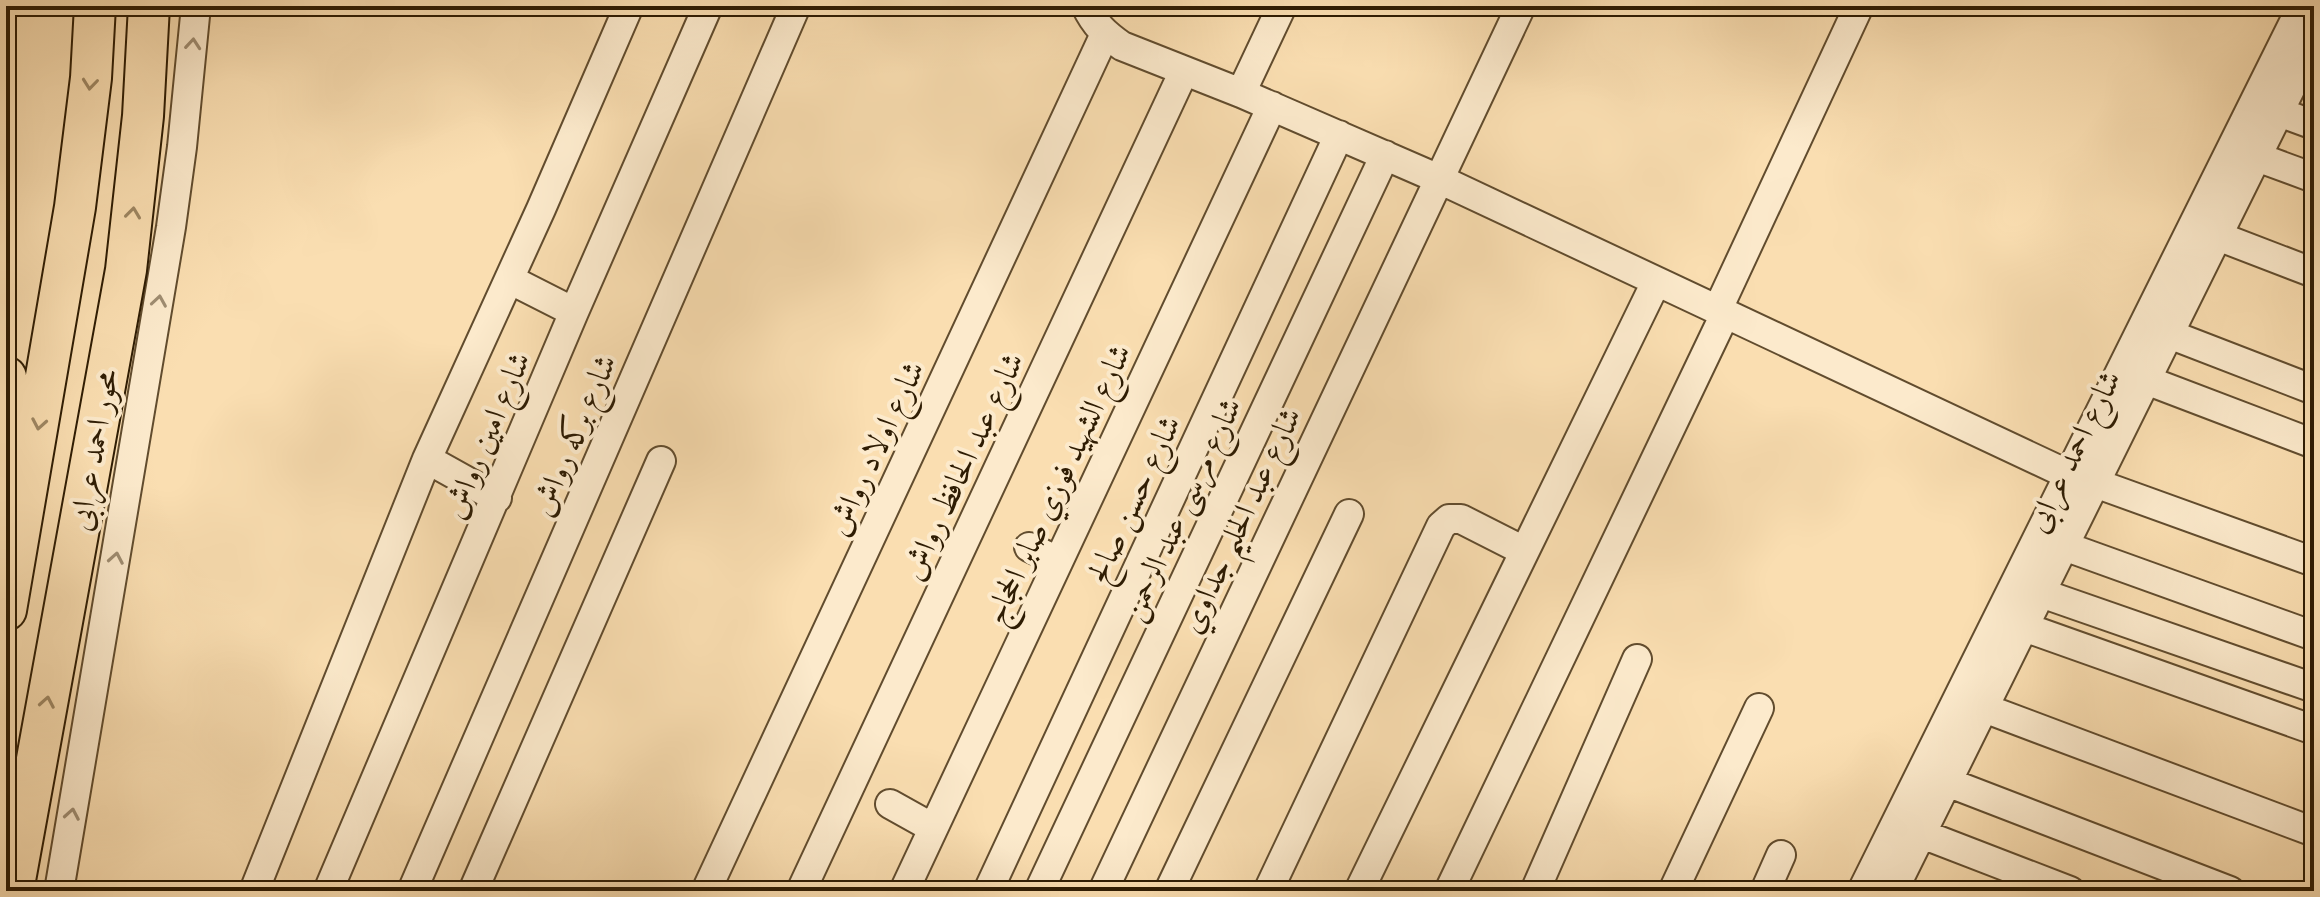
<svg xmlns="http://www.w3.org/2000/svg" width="2320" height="897" viewBox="0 0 2320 897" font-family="'Gentium Book Plus',Amiri,serif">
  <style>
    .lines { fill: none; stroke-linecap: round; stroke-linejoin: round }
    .minor-casing { stroke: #614c2e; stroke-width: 32 }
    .highway-casing { stroke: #2e1c03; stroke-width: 44 }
    .minor { stroke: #fceacc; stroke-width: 28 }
    .highway { stroke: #fadeb1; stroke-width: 40 }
    .oneway { stroke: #9f8d72 }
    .oneway2 { stroke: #9e8763 }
    .labels { text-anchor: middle; stroke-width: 8; stroke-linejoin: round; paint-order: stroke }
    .street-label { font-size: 32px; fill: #2e1c03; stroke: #fceacc }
  </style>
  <rect width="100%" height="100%" fill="#fadeb1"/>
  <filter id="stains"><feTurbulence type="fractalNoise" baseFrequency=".0025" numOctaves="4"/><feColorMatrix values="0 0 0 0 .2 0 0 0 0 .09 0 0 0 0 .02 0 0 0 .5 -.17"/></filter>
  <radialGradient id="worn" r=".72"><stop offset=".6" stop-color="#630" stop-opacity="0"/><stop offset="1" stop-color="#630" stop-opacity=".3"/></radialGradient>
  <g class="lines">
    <defs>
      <path id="minor" d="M1086,6c9,19 19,28 36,40l119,47 198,86 628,295
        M1241,93l41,-87
        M2279,112l35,13
        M2257,157l57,21
        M2202,230l112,43
        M509,279l65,33
        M1717,311l142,-305
        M2169,334l145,56
        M2146,380l168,64
        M427,459l70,39
        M2095,483l219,79
        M2064,546l250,90
        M1029,547l29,14
        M2041,593l273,95
        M2024,627l290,103
        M1984,708l330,124
        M1947,782l283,109
        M890,804l43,24
        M1922,834l148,57
        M59,891l112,-664 11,-80 14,-141
        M254,891l173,-432 114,-250 88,-203
        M328,891l246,-579 134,-306
        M412,891l384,-885
        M473,891l188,-430
        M706,891l399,-857
        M801,891l383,-820
        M904,891l368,-785
        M988,891l351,-756
        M1039,891l346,-736
        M1103,891l418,-885
        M1169,891l180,-377
        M1268,891l173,-365 8,-7h12l63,32
        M1359,891l297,-609
        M1449,891l276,-577
        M1535,891l102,-232
        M1673,891l86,-183
        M1765,891l16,-36
        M1862,891l440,-885
        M1893,891l421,-850"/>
      <path id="highway" d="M6,377l3,117
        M6,610l69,-403 16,-129 4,-72
        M13,891l113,-621 17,-154 6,-110"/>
    </defs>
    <use href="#minor" class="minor-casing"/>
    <use href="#highway" class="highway-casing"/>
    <use href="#minor" class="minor"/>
    <use href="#highway" class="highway"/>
  </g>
  <defs><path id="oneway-chevron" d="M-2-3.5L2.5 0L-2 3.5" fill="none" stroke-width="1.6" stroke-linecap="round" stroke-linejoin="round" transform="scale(2)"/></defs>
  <g class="oneway">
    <use href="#oneway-chevron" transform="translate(193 44) rotate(-85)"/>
    <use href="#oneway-chevron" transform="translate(159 301) rotate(-81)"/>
    <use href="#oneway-chevron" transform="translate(116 558) rotate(-80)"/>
    <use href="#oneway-chevron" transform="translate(72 814) rotate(-80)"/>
  </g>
  <g class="oneway2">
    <use href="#oneway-chevron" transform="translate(90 84) rotate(96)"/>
    <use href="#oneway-chevron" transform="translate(133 213) rotate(-83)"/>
    <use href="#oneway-chevron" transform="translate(39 424) rotate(100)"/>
    <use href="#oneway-chevron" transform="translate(47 702) rotate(-80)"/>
  </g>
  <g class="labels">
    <g class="street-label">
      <text transform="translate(486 435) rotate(-67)" y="11">شارع امين رواش</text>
      <text transform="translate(573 435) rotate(-67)" y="11">شارع بركه رواش</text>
      <text transform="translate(875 448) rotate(-65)" y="11">شارع اولاد رواش</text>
      <text transform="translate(93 450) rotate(-80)" y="11">محور احمد عرابى</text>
      <text transform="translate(2073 451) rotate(-64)" y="11">شارع احمد عرابى</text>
      <text transform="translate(962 466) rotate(-65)" y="11">شارع عبد الحافظ رواش</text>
      <text transform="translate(1057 484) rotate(-65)" y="11">شارع الشهيد فوزي صابر الحجاج</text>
      <text transform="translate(1133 499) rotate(-65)" y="11">شارع حسن صالح</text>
      <text transform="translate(1181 509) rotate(-65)" y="11">شارع مرسى عبد الرحمن</text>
      <text transform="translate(1240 520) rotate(-65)" y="11">شارع عبد الحليم جداوي</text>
    </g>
  </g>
  <rect width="2320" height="897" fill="none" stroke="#fadeb1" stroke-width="32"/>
  <rect x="8" y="8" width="2304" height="881" fill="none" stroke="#2e1c03" stroke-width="4"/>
  <rect x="16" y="16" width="2288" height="865" fill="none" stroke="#2e1c03" stroke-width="2"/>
  <rect width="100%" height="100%" filter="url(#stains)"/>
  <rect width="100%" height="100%" fill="url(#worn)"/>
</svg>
